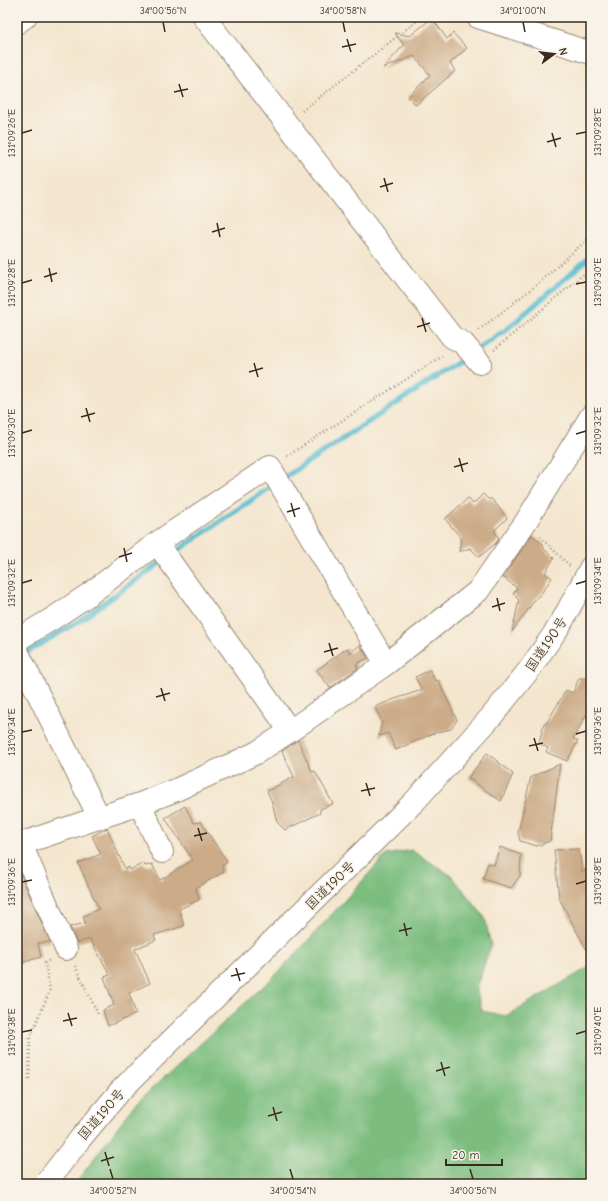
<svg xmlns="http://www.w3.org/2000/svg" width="608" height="1201" viewBox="0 0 608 1201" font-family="'Comic Neue','Klee One',sans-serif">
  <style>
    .forest { fill: #7bbd7f; stroke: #5b744e }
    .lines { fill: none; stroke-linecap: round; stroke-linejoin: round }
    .stream { stroke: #50b9ce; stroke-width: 5.5 }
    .building { fill: #ccac88 }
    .minor-casing { stroke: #988876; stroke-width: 24 }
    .highway-casing { stroke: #988876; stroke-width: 24 }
    .path { stroke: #988876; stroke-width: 2.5; stroke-dasharray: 1 3; stroke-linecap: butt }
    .minor { stroke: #fff; stroke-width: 22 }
    .highway { stroke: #fff; stroke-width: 22 }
    .ticks { fill: none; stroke: #3b2a1e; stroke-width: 1.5 }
    .labels { text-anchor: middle; stroke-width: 3; stroke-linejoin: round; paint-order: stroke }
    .street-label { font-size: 14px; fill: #3b2a1e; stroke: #f7f3e8 }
    .neatline { fill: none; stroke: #3b2a1e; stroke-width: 1.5 }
    .ticks-label { font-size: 10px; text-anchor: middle; fill: #3b2a1e }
  </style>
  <rect width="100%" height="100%" fill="#f7f3e8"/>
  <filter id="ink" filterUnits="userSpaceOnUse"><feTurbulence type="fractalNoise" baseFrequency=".025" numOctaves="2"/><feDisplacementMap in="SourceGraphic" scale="8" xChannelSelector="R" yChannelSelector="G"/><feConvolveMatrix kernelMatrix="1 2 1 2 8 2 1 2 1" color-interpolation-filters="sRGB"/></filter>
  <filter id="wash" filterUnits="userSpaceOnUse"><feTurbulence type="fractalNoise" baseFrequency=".012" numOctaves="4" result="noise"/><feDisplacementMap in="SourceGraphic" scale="16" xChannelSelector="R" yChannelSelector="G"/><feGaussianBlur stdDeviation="0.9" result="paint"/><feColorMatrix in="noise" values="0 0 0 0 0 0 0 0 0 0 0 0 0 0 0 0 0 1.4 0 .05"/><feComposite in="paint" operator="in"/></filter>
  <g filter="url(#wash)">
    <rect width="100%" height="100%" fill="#f4e6ce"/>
    <path class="forest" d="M411,850l41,26 33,42 6,28 -15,42 6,23 24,5 85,-50v218h-516l59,-79 147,-135 105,-115z"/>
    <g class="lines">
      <path class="stream" d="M475,351l32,-22 84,-73
        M282,479l186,-123
        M171,555l104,-71
        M24,654l55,-33 85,-61"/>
    </g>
    <g id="blocks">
      <path class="building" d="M432,18l15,21 6,-6 14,15 -17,15 5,8 -39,34 -8,-8 22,-22 -16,-19 -31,12 21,-23 -9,-12 15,3z
        M483,494l5,5h4l15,19 -13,13 5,7 -3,5 -17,14 -9,-9 -11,4 2,-14 -16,-19 23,-21 5,6z
        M532,535l11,9 1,5 10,9 -9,15 7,5 -12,17 -3,2 -25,35 7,-32 -6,-6 4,-6 -14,-11z
        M360,645l8,13 -12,6 2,4 -28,20 -13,-18 30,-22 3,5z
        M430,670l5,11 3,-1 19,40 -6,9 -17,4 -38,17 -8,-17 -9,3 3,-14 -7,-15 17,-7 30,-10 -7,-13z
        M579,678h12v28l-18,33 5,2 -11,20 -21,-9 2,-4 -9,-5 5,-20 2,1 20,-34 7,3z
        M298,740l14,32 3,-1 18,33 -13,5v4l-35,17 -8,-8 -5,-20 -5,-11 27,-14 -12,-26z
        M487,753l26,21 -12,27 -33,-23z
        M560,764l-10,77 -13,5 -17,-5 -2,-9 13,-55z
        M185,806l9,17 7,-1 26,40 -5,4 1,6 -27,16 3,12 -20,9 5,17 -30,9 2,5 -21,9 15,34 -21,10 7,21 -28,12 -5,-16 11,-5 -10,-28 6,-2 -20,-36 -13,4 -7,-16 15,-4 -2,-7 16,-7 -21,-46 23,-9 -9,-18 15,-8 18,41 4,-2 1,3 14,-7 1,3 7,-2 8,16 33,-20 -28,-42z
        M500,847l21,8 -1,21 -9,12 -28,-9 5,-16 6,2z
        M579,849l3,23 4,-2 4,35 1,3v50l-32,-60 -5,-48z
        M17,866l33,76 -12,1 3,14 -24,7z"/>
    </g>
  </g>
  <g filter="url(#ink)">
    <use href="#blocks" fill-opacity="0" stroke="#988876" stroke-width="1"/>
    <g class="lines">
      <defs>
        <path id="minor" d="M204,17l248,320 11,6 17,20
          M478,17l113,36
          M17,23l8,-6
          M157,543l133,188
          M17,640l35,-21 36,-24 69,-52 113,-76 116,197
          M17,651l82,166
          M140,804l22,48
          M21,844l45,105
          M17,845l123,-41 36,-14 80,-37 34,-22 96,-67 92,-73 47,-68 66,-107"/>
        <path id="highway" d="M45,1184l35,-45 41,-49 293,-288 77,-85 38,-47 31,-45 31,-58"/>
      </defs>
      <use href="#minor" class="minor-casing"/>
      <use href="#highway" class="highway-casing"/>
      <path class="path" d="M302,111l120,-94
        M479,330l55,-43 57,-51
        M494,350l97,-82
        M287,456l157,-101
        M540,537l30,29
        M75,966l23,48
        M29,1079l1,-41 20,-48 -5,-27 5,-3"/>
      <use href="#minor" class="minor"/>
      <use href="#highway" class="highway"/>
    </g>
  </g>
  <path class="ticks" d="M163,22l2,10M343,22l2,10M523,22l2,10M347,39l4,13M342,47l14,-3M179,84l4,13M174,92l14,-3M22,133l10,-3M552,133l4,14M576,134l10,-2M547,142l14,-4M384,178l4,14M380,187l13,-4M217,223l3,14M212,232l13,-4M49,268l3,14M44,277l13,-4M22,283l10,-3M576,284l10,-2M422,318l4,14M417,327l13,-4M254,363l4,14M249,372l14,-4M86,408l4,14M81,417l14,-4M22,433l10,-3M576,434l10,-3M459,458l4,14M454,467l14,-4M291,503l4,14M287,512l13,-4M124,548l3,14M119,557l13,-4M22,583l10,-3M576,584l10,-3M497,598l3,13M492,607l13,-4M329,643l4,13M324,652l14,-4M161,688l4,13M156,697l14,-4M22,732l10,-2M576,734l10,-3M534,738l4,13M529,746l14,-3M366,783l4,13M361,791l14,-3M198,828l4,13M194,836l13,-3M22,882l10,-2M576,884l10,-3M404,923l3,13M399,931l13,-3M236,968l4,13M231,976l14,-3M68,1013l4,13M63,1021l14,-3M22,1032l10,-2M576,1034l10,-3M441,1062l4,14M436,1071l14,-4M273,1107l4,14M268,1116l14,-4M105,1152l4,14M101,1161l13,-4M110,1169l3,10M290,1169l3,10M470,1169l3,10"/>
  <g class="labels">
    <g class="street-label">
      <text transform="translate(546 644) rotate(-56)" y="5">国道190号</text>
      <text transform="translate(330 885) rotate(-44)" y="5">国道190号</text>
      <text transform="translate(101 1114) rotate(-49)" y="5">国道190号</text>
    </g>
  </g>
  <rect width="608" height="1201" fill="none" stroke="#f7f3e8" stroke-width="44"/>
  <g transform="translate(554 54) rotate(75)" stroke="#f7f3e8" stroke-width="3" paint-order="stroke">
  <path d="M0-3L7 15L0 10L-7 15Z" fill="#3b2a1e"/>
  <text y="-6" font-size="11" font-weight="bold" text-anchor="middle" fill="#3b2a1e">N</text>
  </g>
  <path d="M446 1159v6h56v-6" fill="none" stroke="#3b2a1e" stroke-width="2"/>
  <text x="452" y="1159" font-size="12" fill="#3b2a1e" stroke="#f7f3e8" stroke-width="3" paint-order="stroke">20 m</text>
  <rect x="22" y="22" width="564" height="1157" class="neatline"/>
  <g class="ticks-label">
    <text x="163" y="14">34°00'56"N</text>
    <text x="343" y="14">34°00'58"N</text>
    <text x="523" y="14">34°01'00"N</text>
    <text transform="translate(597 132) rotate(-90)" y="4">131°09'28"E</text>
    <text transform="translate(11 133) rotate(-90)" y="4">131°09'26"E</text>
    <text transform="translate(597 282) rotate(-90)" y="4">131°09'30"E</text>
    <text transform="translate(11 283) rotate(-90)" y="4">131°09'28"E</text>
    <text transform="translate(597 431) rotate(-90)" y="4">131°09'32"E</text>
    <text transform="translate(11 433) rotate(-90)" y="4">131°09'30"E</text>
    <text transform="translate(597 581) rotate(-90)" y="4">131°09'34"E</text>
    <text transform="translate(11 583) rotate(-90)" y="4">131°09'32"E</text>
    <text transform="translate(597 731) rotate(-90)" y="4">131°09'36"E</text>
    <text transform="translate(11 732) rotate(-90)" y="4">131°09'34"E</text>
    <text transform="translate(597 881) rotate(-90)" y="4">131°09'38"E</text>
    <text transform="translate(11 882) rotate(-90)" y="4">131°09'36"E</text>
    <text transform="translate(597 1031) rotate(-90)" y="4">131°09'40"E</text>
    <text transform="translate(11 1032) rotate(-90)" y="4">131°09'38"E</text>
    <text x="113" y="1194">34°00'52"N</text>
    <text x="293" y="1194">34°00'54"N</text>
    <text x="473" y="1194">34°00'56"N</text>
  </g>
</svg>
